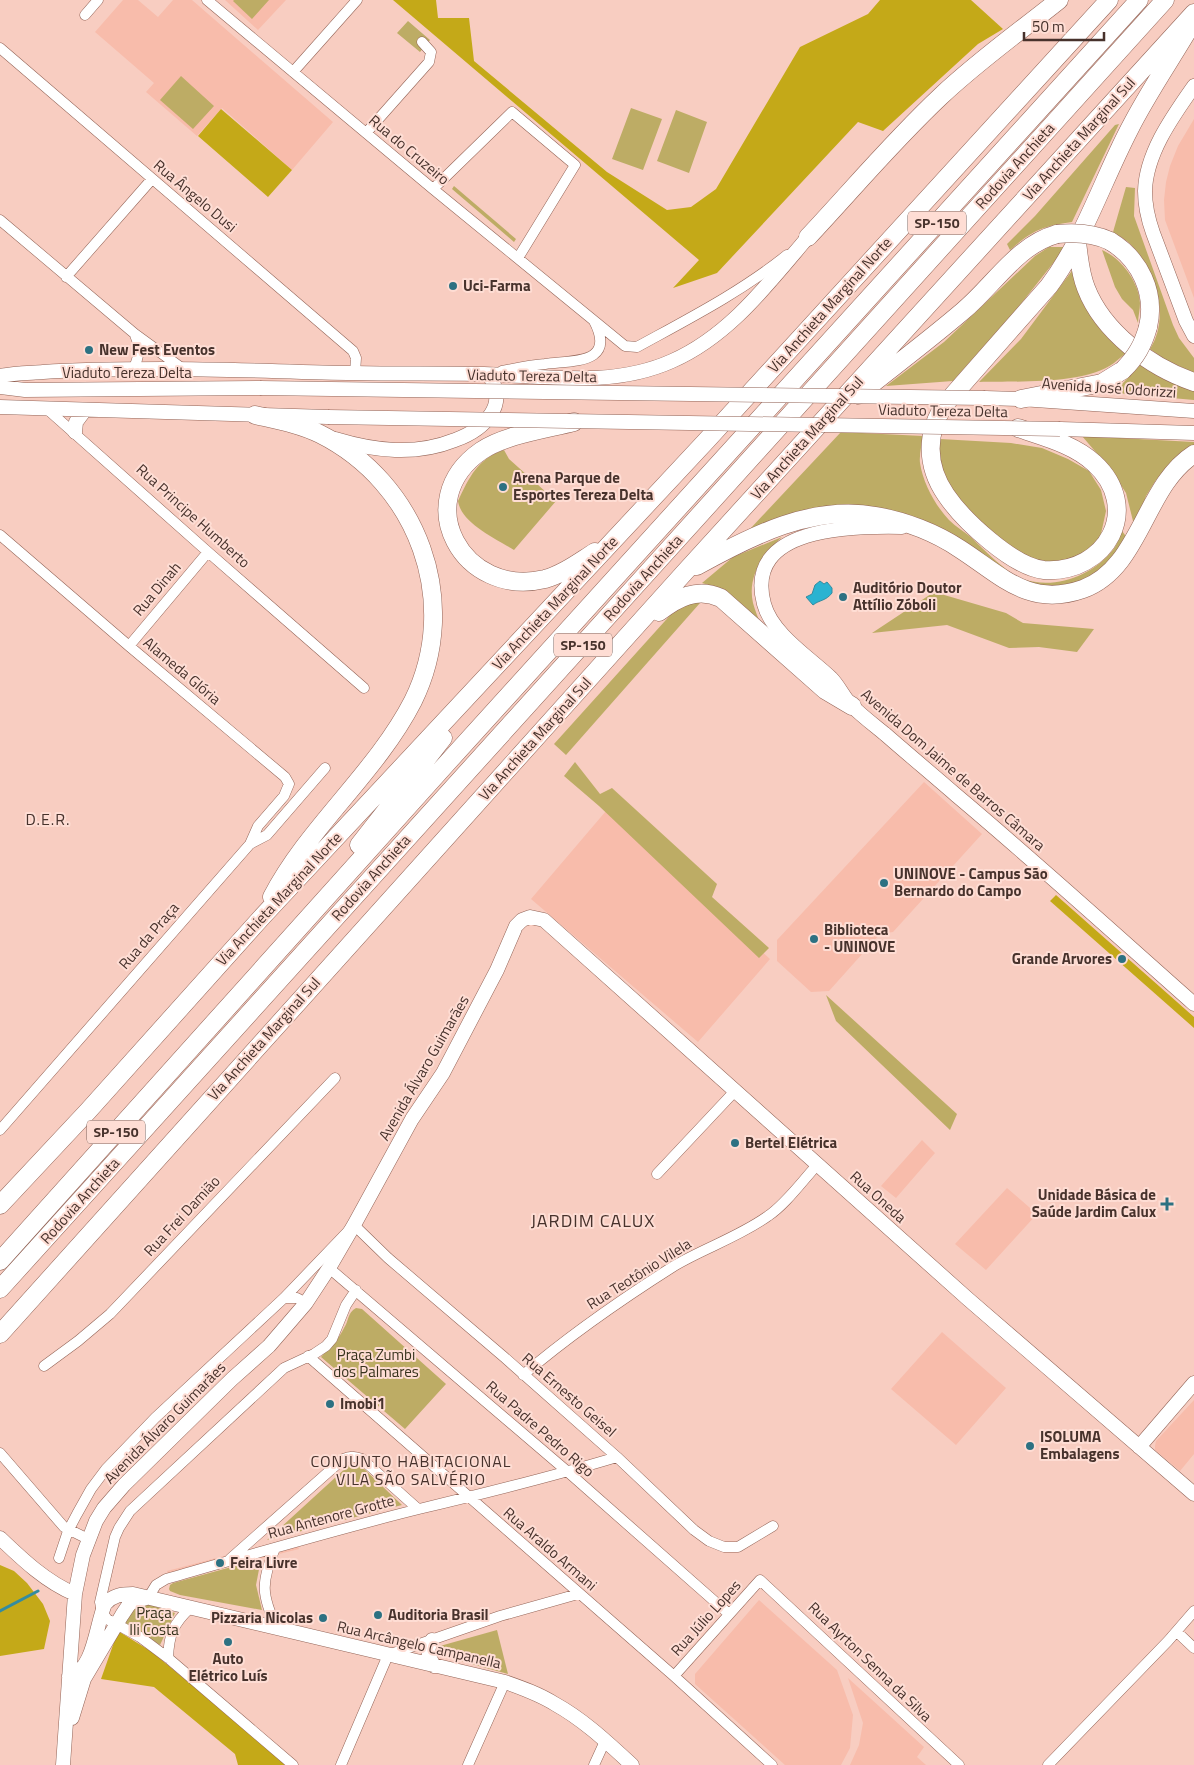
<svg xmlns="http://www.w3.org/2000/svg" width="1194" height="1765" viewBox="0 0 1194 1765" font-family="'Titillium Web',sans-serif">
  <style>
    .built { fill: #f8bcab }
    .green { fill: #bdac65 }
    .forest { fill: #c4a918 }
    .water { fill: #2ab3d1; stroke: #338ca0 }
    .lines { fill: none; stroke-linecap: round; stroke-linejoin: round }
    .stream { stroke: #338ca0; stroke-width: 3 }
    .street-casing { stroke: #936457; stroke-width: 11 }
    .secondary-casing { stroke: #936457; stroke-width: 15 }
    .highway-casing { stroke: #936457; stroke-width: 19 }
    .street { stroke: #fff; stroke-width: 10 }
    .secondary { stroke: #fff; stroke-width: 14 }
    .highway { stroke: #fff; stroke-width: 18 }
    .secondary-bridge-casing { stroke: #936457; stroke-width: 15; stroke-linecap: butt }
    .highway-bridge-casing { stroke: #936457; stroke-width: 19; stroke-linecap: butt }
    .secondary-bridge { stroke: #fff; stroke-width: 14 }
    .highway-bridge { stroke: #fff; stroke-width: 18 }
    .poi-dot { fill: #2d7182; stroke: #feddd4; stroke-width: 2 }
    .labels { text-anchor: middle; stroke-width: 4; stroke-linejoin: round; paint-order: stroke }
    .shield { fill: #feddd4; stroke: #7e655e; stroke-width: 1 }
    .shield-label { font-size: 14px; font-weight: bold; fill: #47322c }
    .street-label { font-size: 15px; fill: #47322c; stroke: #feddd4 }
    .poi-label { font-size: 15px; font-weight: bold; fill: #47322c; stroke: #feddd4; text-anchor: start }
    .park-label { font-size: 15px; fill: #38331d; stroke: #feddd4 }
    .neighbourhood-label { font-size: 16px; letter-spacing: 1px; fill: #47322c; stroke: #feddd4 }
    .quarter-label { font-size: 18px; letter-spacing: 1px; fill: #47322c; stroke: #feddd4 }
  </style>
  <rect width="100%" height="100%" fill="#f8cdc1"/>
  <path class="built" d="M123,0h15l20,17 15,-17h19l141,122 -41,48 -70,-62 -25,28 -51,-44 8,-9 -59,-51z
    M225,0h61l-28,30z
    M1194,119v179l-29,-78 -1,-20 2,-18 4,-16 8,-20z
    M924,782l58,52 -89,98 -13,2 -51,57 -18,1 -34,-31v-21z
    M606,811l164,148 -72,83 -167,-143z
    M922,1140l13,13 -39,45 -15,-12z
    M1007,1188l30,26 -51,56 -31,-26z
    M942,1332l64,56 -50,57 -65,-56z
    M1194,1400v54l-14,17 -25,-21v-4l1,-5z
    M296,1537l3,12 -129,32 -3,-10z
    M759,1600l78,70 16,45 -3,33 -9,17h-56l-90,-81v-10z
    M848,1678l76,69 -7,10 9,8h-76l9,-20 4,-22z"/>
  <path class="green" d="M234,0h35l-17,19 -19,-18z
    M408,21l22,19 -10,12 -23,-19z
    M181,76l33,30 -21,23 -33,-29z
    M631,108l31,11 -19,51 -31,-11z
    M676,110l31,12 -18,51 -32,-12z
    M1119,124l-47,98c-30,4 -40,9 -62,28l-3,-6 28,-28 80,-91z
    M454,186l62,53 -2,3 -62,-53z
    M1126,187l9,1 -1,28 39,109 6,13 15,20v15l-30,-14 -14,-10c20,-31 7,-78 -18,-103 -5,-6 -13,-10 -19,-14z
    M1049,247h17l-50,63 -63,71 -67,5 58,-44 91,-86z
    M1102,250c19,8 37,32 38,53 0,7 -2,14 -2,20l-5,-13 -11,-11 -7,-12z
    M1074,268c11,41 17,58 52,85 -4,3 -8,7 -12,10 -29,22 -99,18 -135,19l42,-43z
    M1144,361l50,26v13l-89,-8 18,-9z
    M841,432l82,4c-1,8 -4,19 -3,27 3,20 15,42 29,57 7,7 16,12 24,19 11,11 35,35 50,40 31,11 69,-3 89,-28 5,-5 7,-14 10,-20l6,8 -19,29 -38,19h-41l-128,-71 -152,13z
    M1082,436l112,6v3l-38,35 -10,16 -8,25h-5l-7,-28 -15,-23z
    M940,439l71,4 31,5 26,11 21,12 12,19 5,21 -5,23 -6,11 -10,10 -27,10 -31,-4 -70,-57 -18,-39z
    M504,450l5,9 47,42 -42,49c-18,-11 -53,-27 -56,-49 11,-23 19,-42 46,-51z
    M782,537c-19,17 -35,39 -29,66 2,7 5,15 8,22l-43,-37 -16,-5 31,-26z
    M934,592l72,21 17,10 71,6 -17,23 -38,-5 -30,1 -62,-23 -75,8z
    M683,601l17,2 -134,152 -12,-11z
    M575,762l25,32 12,-6 105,96 -5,13 57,51 -10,10 -160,-152 -35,-30z
    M826,995l131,119 -7,16 -114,-109z
    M356,1308l6,1 84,75 -41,45 -84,-72c8,-9 18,-18 23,-29 5,-7 3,-15 12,-20z
    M355,1464l6,2 41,39 -135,35 82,-75z
    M261,1559l-5,26 6,25 -82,-15 -10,-4 -1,-2 1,-4 3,-2z
    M148,1604l27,9 -15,32 -36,-23 8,-15z
    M497,1630l11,44 -65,-18 -5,-4 2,-6z"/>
  <path class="forest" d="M393,0h43l2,18h31l5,43 133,111 60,38 24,-3 25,-18 84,-142 68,-33 12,-14h91l32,29 -25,15 -95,87 -25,-9 -141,151 -44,15 26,-28z
    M221,109l71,61 -24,27 -70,-61z
    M1056,895l138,122v11l-144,-127z
    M0,1565l14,6 13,12 16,21 7,17 -6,28 -44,7z
    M118,1631l34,21 111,92 22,21h-47l-3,-11 -81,-67 -53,-8z"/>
  <path class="water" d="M820,581l4,3 3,-2 5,6v5c-6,8 -13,7 -19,12l-7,-8 6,-3 3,-9z"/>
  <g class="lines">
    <path class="stream" d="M0,1611l38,-20"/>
    <defs>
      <path id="street" d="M207,0l226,189 192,157 12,1c51,-28 104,-55 150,-92
        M85,15l13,-15
        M0,48l353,303 3,7 -1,15
        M293,72l64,-72
        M366,133l63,-71 2,-10 -9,-10
        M433,189l79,-77 63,53 -57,93
        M0,220l135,114 48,35
        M66,277l86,-98
        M133,370c6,-13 8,-23 2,-35
        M502,371c15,-3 29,-6 43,-7 27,-4 72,1 49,-43
        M47,409l161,143 156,136
        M0,535l129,111 156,131 4,7 -5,12 -26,30 -8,18
        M129,646l79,-94
        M0,1130l250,-286 17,-9 58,-67
        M657,1174l78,-83
        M329,1268l239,204 161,142
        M284,1298h13l9,5
        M308,1356l366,320 98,89
        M44,1366l34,-25 32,-27 225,-236
        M523,1375c48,-41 99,-76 151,-109 30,-18 65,-29 94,-50 18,-12 35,-36 50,-52
        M0,1453l64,74 24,12
        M275,1548c-14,34 -14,47 2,80
        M59,1558l9,-27 9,-17 14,-25 15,-20 49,-51 129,-120 70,-73 34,33 116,99 113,100 77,73 15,11 15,6h14l35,-21
        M230,1559l113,-100c7,-3 11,-3 19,0l56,50
        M148,1598l8,-13 10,-6c84,-24 168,-49 253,-70 67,-16 132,-32 198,-52
        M1177,1632l17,16
        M168,1658c1,-24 5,-34 23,-51
        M674,1676l86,-96 199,185
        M293,1765l-125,-107 -28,-21 -33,-18 -5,-7 -2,-10 15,-65 4,-9 11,-17 154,-143 30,-14 12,-8 6,-7 14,-34 10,-15
        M341,1765l47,-110 112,-39 78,-22
        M468,1765l37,-83
        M594,1765l11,-24
        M1048,1765l120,-124 26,-30"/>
      <path id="secondary" d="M1194,86c-21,30 -48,67 -49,105 0,14 3,28 8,42l33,88 8,15
        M0,376c14,-3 29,-3 43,-4 40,-3 81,-3 121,-3 63,0 127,3 190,4 43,1 87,0 130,1 63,2 128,14 188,-13 57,-25 96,-77 136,-124
        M0,387l25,3 235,-2
        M985,398l36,1 173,12
        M0,407l328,10
        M1060,429l134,4
        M75,432l1,-10 9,-12
        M335,439c40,12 80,17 120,1 14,-5 28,-13 36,-26 7,-10 7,-23 1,-33
        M902,527c-49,-1 -159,-1 -138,77 8,30 45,53 67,74 8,8 13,20 21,28 10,10 22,19 33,28 24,21 48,41 71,61 81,68 159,139 238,209
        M1139,1447l55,-64
        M0,1538c22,21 46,44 75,56
        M432,1640c-6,11 -4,15 2,26
        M69,1676c25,-4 27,-52 36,-72 8,-9 17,-10 28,-10l372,88c17,6 34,12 50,22 29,16 53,39 77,61
        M72,1718l12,-39 38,-64 8,-12 16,-5
        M63,1765l12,-171 8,-39 13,-34 8,-13 20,-23 108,-106 37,-33 37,-43 23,-35 25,-43 58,-106 31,-46 54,-103 19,-44 6,-6 8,-3 14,3 424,379 226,195"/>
      <path id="highway" d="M808,237c44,-47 86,-97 133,-141 37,-35 78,-64 118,-96
        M1110,241c30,18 46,52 38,86
        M1077,242c2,16 3,31 9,46 17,44 64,79 108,94
        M858,395c35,-28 71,-55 105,-84 31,-26 54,-66 94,-77
        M1021,399l81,-16 21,-13
        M255,415c22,5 45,9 65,19 98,49 142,168 93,267 -37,72 -104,125 -141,196
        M574,422c-27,7 -70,13 -93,29 -72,50 -18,148 64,128 18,-5 34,-17 50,-27
        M1018,428c26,9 55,16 76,35 49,45 13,111 -50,107 -31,-3 -81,-50 -98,-75 -20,-29 -21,-63 0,-92l103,-117c35,-47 53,-104 80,-156 17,-34 39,-66 58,-98
        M697,566c54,-30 116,-62 179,-50 29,5 60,17 84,33 42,27 69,59 123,40 58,-21 61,-103 111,-135
        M659,612c18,-14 38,-25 62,-14l104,92 27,16
        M359,845l84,-107
        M0,1205l88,-94 173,-193 446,-478 402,-440
        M0,1261l448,-499 691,-762
        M0,1289l1165,-1289
        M0,1334l684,-761 510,-560"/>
    </defs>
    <use href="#street" class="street-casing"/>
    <use href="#secondary" class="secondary-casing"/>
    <use href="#highway" class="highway-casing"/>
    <use href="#street" class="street"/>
    <use href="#secondary" class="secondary"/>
    <use href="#highway" class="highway"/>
    <defs>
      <path id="secondary-bridge" d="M260,388l725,10
        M328,417l732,12"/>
      <path id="highway-bridge" d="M1057,234c19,-2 36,-1 53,7
        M1123,370c13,-13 20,-25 25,-43"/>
    </defs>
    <use href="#secondary-bridge" class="secondary-bridge-casing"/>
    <use href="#highway-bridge" class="highway-bridge-casing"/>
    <use href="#secondary-bridge" class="secondary-bridge"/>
    <use href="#highway-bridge" class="highway-bridge"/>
  </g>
  <g class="poi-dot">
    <circle cx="453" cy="286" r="5"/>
    <circle cx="89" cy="350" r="5"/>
    <circle cx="503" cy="487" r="5"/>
    <circle cx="843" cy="597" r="5"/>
    <circle cx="884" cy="883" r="5"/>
    <circle cx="814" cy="939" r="5"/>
    <circle cx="1122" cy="959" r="5"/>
    <circle cx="735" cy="1143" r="5"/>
    <path d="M1164.5 1196.5h5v5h5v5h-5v5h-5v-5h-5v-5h5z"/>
    <circle cx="330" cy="1404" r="5"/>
    <circle cx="1030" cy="1446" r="5"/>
    <circle cx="220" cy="1563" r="5"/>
    <circle cx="378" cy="1615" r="5"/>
    <circle cx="323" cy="1618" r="5"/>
    <circle cx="228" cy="1642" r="5"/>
  </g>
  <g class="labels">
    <g class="shield">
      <rect x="908" y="211.5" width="58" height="23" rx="4"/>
      <rect x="554" y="633.5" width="58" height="23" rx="4"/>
      <rect x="87" y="1120.5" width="58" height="23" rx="4"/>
    </g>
    <g class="shield-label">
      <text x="937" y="228">SP-150</text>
      <text x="583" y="650">SP-150</text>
      <text x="116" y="1137">SP-150</text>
    </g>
    <g class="street-label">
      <text transform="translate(1079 139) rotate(-48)" y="5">Via Anchieta Marginal Sul</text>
      <text transform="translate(409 150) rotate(40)" y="5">Rua do Cruzeiro</text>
      <text transform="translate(1015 166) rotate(-48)" y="5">Rodovia Anchieta</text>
      <text transform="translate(195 196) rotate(40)" y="5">Rua Ângelo Dusi</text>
      <text transform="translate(830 305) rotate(-48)" y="5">Via Anchieta Marginal Norte</text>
      <text x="127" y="378">Viaduto Tereza Delta</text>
      <text transform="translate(532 376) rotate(1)" y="5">Viaduto Tereza Delta</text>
      <text transform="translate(1109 388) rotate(4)" y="5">Avenida José Odorizzi</text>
      <text transform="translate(943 411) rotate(1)" y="5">Viaduto Tereza Delta</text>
      <text transform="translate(807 438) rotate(-48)" y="5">Via Anchieta Marginal Sul</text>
      <text transform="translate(193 516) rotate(42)" y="5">Rua Principe Humberto</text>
      <text transform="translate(643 578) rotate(-48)" y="5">Rodovia Anchieta</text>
      <text transform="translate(157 589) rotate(-50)" y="5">Rua Dinah</text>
      <text transform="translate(555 603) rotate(-47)" y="5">Via Anchieta Marginal Norte</text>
      <text transform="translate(182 671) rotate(40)" y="5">Alameda Glória</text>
      <text transform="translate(535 739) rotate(-48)" y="5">Via Anchieta Marginal Sul</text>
      <text transform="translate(953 770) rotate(41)" y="5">Avenida Dom Jaime de Barros Câmara</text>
      <text transform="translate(371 878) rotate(-48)" y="5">Rodovia Anchieta</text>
      <text transform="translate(279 899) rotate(-47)" y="5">Via Anchieta Marginal Norte</text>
      <text transform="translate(149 936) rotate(-49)" y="5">Rua da Praça</text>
      <text transform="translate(264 1039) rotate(-48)" y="5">Via Anchieta Marginal Sul</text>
      <text transform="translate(424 1068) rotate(-60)" y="5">Avenida Álvaro Guimarães</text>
      <text transform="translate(878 1197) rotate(42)" y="5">Rua Oneda</text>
      <text transform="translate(80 1201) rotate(-48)" y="5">Rodovia Anchieta</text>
      <text transform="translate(182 1216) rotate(-47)" y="5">Rua Frei Damião</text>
      <text transform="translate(639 1274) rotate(-32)" y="5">Rua Teotônio Vilela</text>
      <text transform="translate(569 1395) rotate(41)" y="5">Rua Ernesto Geisel</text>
      <text transform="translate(165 1423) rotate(-45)" y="5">Avenida Álvaro Guimarães</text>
      <text transform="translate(540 1429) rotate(41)" y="5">Rua Padre Pedro Rigo</text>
      <text transform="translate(331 1517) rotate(-15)" y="5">Rua Antenore Grotte</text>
      <text transform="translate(550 1549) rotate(41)" y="5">Rua Araldo Armani</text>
      <text transform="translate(706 1618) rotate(-48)" y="5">Rua Júlio Lopes</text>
      <text transform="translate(419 1645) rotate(13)" y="5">Rua Arcângelo Campanella</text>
      <text transform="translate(870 1662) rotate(44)" y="5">Rua Ayrton Senna da Silva</text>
    </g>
    <g class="poi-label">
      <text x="463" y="291">Uci-Farma</text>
      <text x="99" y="355">New Fest Eventos</text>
      <text x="513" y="483">Arena Parque de<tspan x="513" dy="17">Esportes Tereza Delta</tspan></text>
      <text x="853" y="593">Auditório Doutor<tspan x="853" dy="17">Attílio Zóboli</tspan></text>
      <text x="894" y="879">UNINOVE - Campus São<tspan x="894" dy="17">Bernardo do Campo</tspan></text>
      <text x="824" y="935">Biblioteca<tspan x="824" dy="17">- UNINOVE</tspan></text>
      <text x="1112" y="964" text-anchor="end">Grande Arvores</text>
      <text x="745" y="1148">Bertel Elétrica</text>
      <text x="1156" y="1200" text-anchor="end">Unidade Básica de<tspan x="1156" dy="17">Saúde Jardim Calux</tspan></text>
      <text x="340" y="1409">Imobi1</text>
      <text x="1040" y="1442">ISOLUMA<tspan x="1040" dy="17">Embalagens</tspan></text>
      <text x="230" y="1568">Feira Livre</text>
      <text x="388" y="1620">Auditoria Brasil</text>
      <text x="313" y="1623" text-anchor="end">Pizzaria Nicolas</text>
      <text x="228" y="1664" text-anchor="middle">Auto<tspan x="228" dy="17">Elétrico Luís</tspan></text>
    </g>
    <g class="park-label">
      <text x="376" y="1360">Praça Zumbi<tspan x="376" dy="17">dos Palmares</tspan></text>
      <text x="154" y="1618">Praça<tspan x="154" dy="17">Ili Costa</tspan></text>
    </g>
    <g class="neighbourhood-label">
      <text x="48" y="825">D.E.R.</text>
      <text x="411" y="1467">CONJUNTO HABITACIONAL<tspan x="411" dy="18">VILA SÃO SALVÉRIO</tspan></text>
    </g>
    <g class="quarter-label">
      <text x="593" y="1227">JARDIM CALUX</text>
    </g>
  </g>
  <path d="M1024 32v8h80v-8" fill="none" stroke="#47322c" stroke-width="2.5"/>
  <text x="1032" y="32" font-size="15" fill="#47322c" stroke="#feddd4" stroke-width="4" paint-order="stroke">50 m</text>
</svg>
